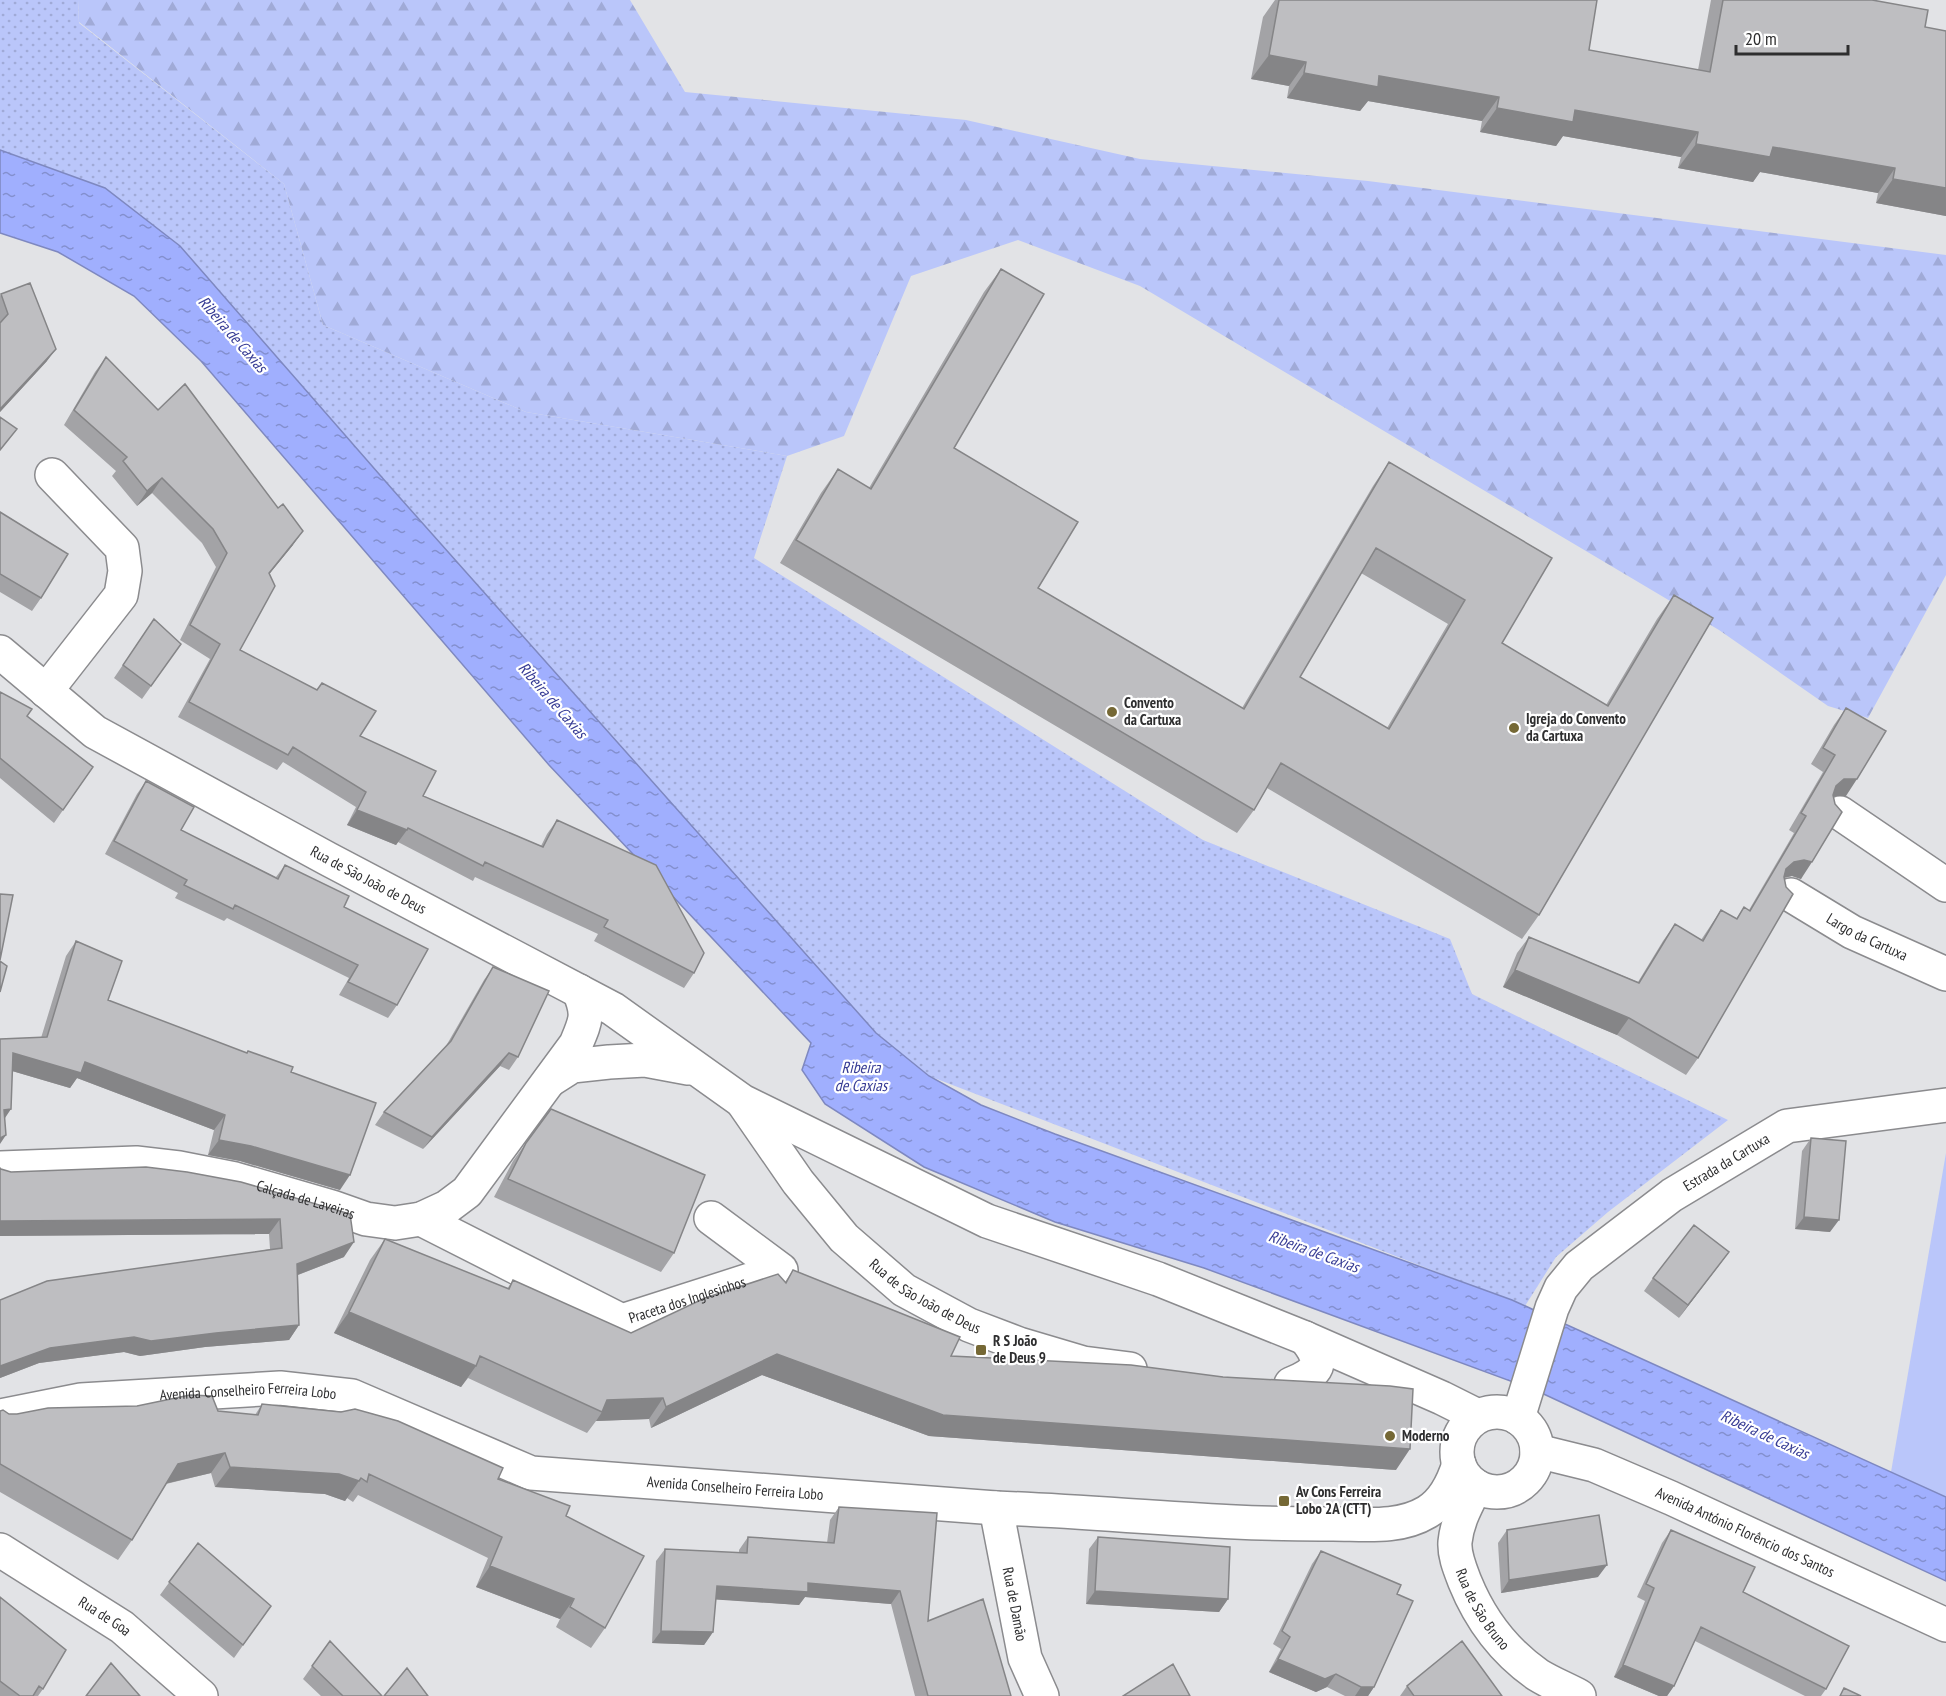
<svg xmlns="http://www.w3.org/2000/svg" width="1946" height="1696" viewBox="0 0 1946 1696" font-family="'PT Sans Narrow',sans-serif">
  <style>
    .grass { fill: url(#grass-dots) }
    .forest { fill: url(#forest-firs) }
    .park { fill: #bac6fa }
    .water { fill: url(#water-ripples); stroke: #7e88c0; stroke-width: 1.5 }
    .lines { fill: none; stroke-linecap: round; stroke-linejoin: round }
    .street-casing { stroke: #8b8b8e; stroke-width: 36 }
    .street { stroke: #fff; stroke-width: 33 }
    .wall { fill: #a3a3a6; fill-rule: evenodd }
    .shaded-wall { fill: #858587 }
    .building { fill: #bebec1; stroke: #858587; stroke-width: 1.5; fill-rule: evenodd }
    .poi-dot { fill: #756835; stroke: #fff; stroke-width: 2 }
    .labels { text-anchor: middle; stroke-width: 4.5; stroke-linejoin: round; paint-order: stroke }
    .poi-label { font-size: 15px; font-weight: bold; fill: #2e2e2f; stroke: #fff; text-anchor: start }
    .street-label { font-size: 15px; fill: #2e2e2f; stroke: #fff }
    .water-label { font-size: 16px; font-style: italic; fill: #363b94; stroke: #fff }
  </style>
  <defs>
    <pattern id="grass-dots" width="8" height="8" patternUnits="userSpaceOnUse" patternTransform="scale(1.5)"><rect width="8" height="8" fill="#bac6fa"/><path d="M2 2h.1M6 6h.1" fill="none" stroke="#a0aad7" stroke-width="1.8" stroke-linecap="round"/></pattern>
    <pattern id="forest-firs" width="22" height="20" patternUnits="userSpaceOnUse" patternTransform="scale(1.5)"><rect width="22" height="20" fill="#bac6fa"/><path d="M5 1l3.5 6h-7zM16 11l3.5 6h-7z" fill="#a0aad7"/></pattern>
    <pattern id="water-ripples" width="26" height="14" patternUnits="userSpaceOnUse" patternTransform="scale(1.5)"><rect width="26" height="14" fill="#a0affe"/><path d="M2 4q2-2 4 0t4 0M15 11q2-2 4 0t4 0" fill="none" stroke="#838fce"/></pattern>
  </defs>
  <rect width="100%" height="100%" fill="#e2e3e6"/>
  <path class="grass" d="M0,0h78l1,23 205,161 39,141 203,87 261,44 -33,102 449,282 247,99 22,55 256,126 -120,92 -52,45 -31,49 -596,-230 -53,-42 -483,-544 -288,-302 -105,-38z"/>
  <path class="forest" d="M78,0h552l55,92 281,28 174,39 228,22 578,74v320l-78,143 -40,-12 -109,-76 -579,-344 -122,-46 -107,36 -67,160 -57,20 -261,-44 -203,-87 -39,-141 -205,-162z"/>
  <path class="park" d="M1946,1153v344l-55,-25z"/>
  <path class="water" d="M0,150l105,38 75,58 213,244 483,543 53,43 52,29 74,29 457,166 434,197v84l-411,-191 -331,-122 -149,-46 -131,-55 -99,-63 -23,-34 9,-27 -262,-278 -348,-404 -67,-65 -76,-44 -58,-19z"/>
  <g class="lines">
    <defs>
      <g id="street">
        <path id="s1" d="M0,652l95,80 233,127 285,150 129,92 245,120 171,58 147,59 137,60 36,18"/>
        <path d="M46,691l75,-96 4,-24 -3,-23 -70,-73"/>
        <path d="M1840,813l106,72"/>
        <path id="s2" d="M1791,895l61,37 94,42"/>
        <path d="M550,1080l22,-14 37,-4 36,-2 43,8"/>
        <path id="s3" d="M744,1104l54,78 46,56 60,52 65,35 50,19 64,19 47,6"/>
        <path id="s4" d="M0,1168l136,-5 43,5 56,11 97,28 34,12 29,4 26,-4 26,-12 20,-15 109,-148c10,-24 13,-29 3,-53"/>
        <path id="s5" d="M421,1219l201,102 159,-51 -70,-52"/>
        <path d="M1291,1384c28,-12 35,-20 14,-46"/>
        <circle cx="1497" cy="1452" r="40"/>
        <path id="s6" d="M0,1416l81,-16 199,-12 72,8 179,77 465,35c112,4 224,17 337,16 31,0 66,5 94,-12 17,-10 26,-29 32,-48"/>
        <path id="s7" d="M1518,1418l34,-110 9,-20 18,-22 93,-71 115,-69 159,-21"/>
        <path id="s8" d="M1537,1451l57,14 77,33 275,127"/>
        <path id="s9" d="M1476,1486c-9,18 -19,35 -21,56 -1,13 5,27 10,40 15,37 40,70 73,93 13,8 28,14 41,21"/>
        <path id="s10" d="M996,1508l29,150 17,38"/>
        <path id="s11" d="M0,1550l122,77 79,69"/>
      </g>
    </defs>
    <use href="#street" class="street-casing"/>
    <use href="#street" class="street"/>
  </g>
  <path class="wall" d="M1275,0h322l-8,50 109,20 13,-70h161l53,27 21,4v185l-70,-13 2,-10 -118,-21 -7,10 -75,-14 3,-11 -118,-21 -7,10 -76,-14 2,-11 -114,-20 -8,10 -73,-13 2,-12 -38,-7 12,-62z
    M1001,269l-47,179 84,140 204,120 131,-222 16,-24 113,181 104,62 51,-86 17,-24 -135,320 -17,24 -255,-151 -13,22 -17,23 -457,-270 41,-70 17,-24 31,19 115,-196zM1361,573l87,51 -61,104 -87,-51z
    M1,294l46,67 -47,51v-116z
    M106,357l187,188 -24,29 -29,76 120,86 63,60 118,50 6,-12 10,-14 137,153 -10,15 -90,-47 4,-7 -123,-57 -2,4 -75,-39 -2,3 -49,-20 9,-18 -73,-45 -6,8 -99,-53 32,-58 -30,-19 36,-73 -14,-24 -50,-50 -15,13 -25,-30 4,-5 -52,-46 31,-53z
    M0,512l41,86 -9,13 -32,-19z
    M154,619l27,25 -39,55 -28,-21z
    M0,692l27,24 66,51 -39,56 -54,-45z
    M1846,708v88h-13l-32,83 -9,-3 -8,2 -86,180 -12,17 -69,-40 -114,-48 14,-34 12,-16 109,45 25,-41 12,-17 26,16 20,-30 15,9 8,-12 5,3 45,-77 -5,-3 34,-58 -12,-8 23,-39z
    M146,781l35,49 95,47 9,-12 59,42 53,98 -9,13 -49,-23 10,-17 -122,-60 -3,3 -49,-23 3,-5 -73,-39 32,-60z
    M76,941l32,59 183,72 49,118 -100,-29 -32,-6 6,-25 -137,-52 -7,10 -58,-17 -8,48 -4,-80 41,-1 25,-82z
    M493,967l25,90 -9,13 -9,-4 -77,83 -48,-24 9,-13 62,-66 38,-66z
    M1811,1138l19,94 -35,-3 7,-78z
    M526,1143l148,110 -13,19 -167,-75 19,-36z
    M0,1168l1,1 10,3 230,10 103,75 -46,18 1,50 -10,15 -84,7 -65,9 -16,-4 -85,11 -39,15v-78l270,-51 -1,-15 -269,2z
    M385,1239l122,50 6,-9 118,53 154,-51 8,-12 158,86 445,114 -467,-34 -167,-61 -111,53 -2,-9 -53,2 -9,12 -119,-55 -7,9 -127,-54 36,-73z
    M1729,1252l-50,66 -35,-27 9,-13z
    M262,1404l236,75 68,37 39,112 -14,20 -35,-21 4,-8 -84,-32 12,-29 -130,-63 -5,7 -6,-4 -2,3 -20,-7 -110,-7 -4,-14 -45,11 -34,56 -14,20 -118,-68v-81l9,3h8l201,-3 37,4z
    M839,1507l89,114 83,75h-96l-24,-92 -86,-7 -6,8 -83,-6 -3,33 -9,13 -52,-2 4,-82 9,-12 74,4v-3l9,-13 79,6 3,-23z
    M1507,1530l91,47 -97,16 -3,-50z
    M1671,1530l72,62 83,97 -5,7h-16l-110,-55 -21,45 -7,10h-8l-45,-19 31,-76 -8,-4 25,-54z
    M1098,1537l130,62 -9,13 -133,-8 3,-55z
    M198,1543l73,63 -37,52 -74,-63z
    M1321,1551l76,43 -23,93 -6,9h-23l-18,-9 -11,5 -47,-20 12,-23 -8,-5 39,-80z
    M0,1597l43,92 -5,7h-38z
    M330,1641l52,55h-61l-18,-17z
    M1407,1686l95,10h-102z"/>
  <path class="shaded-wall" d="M1269,55l37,7 -17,24 -38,-7z
    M1304,73l75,3 120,21 -17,24 -114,-20 -8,10 -73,-13z
    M1497,108l78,2 123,22 -17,25 -118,-21 -7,10 -76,-14z
    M1696,144l77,3 122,21 -17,25 -118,-21 -7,10 -75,-14z
    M1893,179l53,9v28l-70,-13z
    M56,349l-9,12 -47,51v-3z
    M162,478l-10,15 -15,13 10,-15z
    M303,531l-10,14 -35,43 11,-15z
    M1844,779h13l-11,17h-14l4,-10z
    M357,810l50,20 -11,15 -49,-20z
    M1804,860l8,2 -11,17 -9,-3 -9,2 3,-9 8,-7z
    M1515,970l114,48 -12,17 -114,-48z
    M13,1053l72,9 140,53 -11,15 -137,-52 -7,10 -68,-20z
    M509,1053l-9,13 -77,83 9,-12z
    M11,1109l-10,15 3,-14z
    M6,1135l-6,9v-6z
    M219,1140l32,6 99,29 -10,15 -100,-29 -32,-6z
    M1804,1217l35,3 -9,12 -35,-3z
    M280,1219l-11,15 -269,2v-15z
    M354,1242l-10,15 -57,22 10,-15z
    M1729,1252l-9,12 -41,54 9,-13z
    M349,1312l127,54 -15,21 -127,-54z
    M299,1325l-10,15 -84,7 -65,9 -16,-4 -85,11 -39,15v-12l50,-18 84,-11 82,-4z
    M777,1354l633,95 -14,21 -467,-34 -167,-61 -111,53 15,-21z
    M663,1398l-14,21 -53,2 6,-9 5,-12z
    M225,1453l-14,20 -47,11 14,-20z
    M230,1467l109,7 20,7 -14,20 -20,-7 -110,-7z
    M1607,1565l-9,12 -97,16 8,-13z
    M490,1566l84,33 -14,20 -84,-32z
    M808,1583l92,8 -9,13 -86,-7 -6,8 -91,-6 9,-13z
    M1095,1591l133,8 -9,13 -133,-8z
    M661,1631l52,1 -9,13 -52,-2z
    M1278,1659l58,15 -9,13 -11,5 -47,-20z
    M1623,1665l51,21 -7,10h-8l-45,-19z
    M1361,1687h13l-6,9h-13z"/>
  <path class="building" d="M1279,0h318l-8,50 121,22 13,-72h149l56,10 -3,17 21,4v157l-53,-9 2,-11 -122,-21 -3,10 -74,-13 2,-12 -123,-22 -2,12 -76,-14 2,-11 -120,-21 -1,11 -74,-14 2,-11 -37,-7z
    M1001,269l43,25 -90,154 124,74 -40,66 206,121 145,-247 163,96 -50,85 106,63 66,-111 39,23 -174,297 -258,-152 -27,47 -458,-270 42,-71 33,20zM1376,548l89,52 -76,129 -89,-52z
    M30,283l26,66 -56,60v-86l8,-9 -7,-20z
    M106,357l52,53 27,-26 93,124 5,-4 20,27 -34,42 6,13 -35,64 77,40 5,-7 54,28 -16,25 76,35 -13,25 120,51 14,-27 99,45 48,88 -10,20 -90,-46 4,-7 -123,-58 -2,4 -75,-38 -1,2 -50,-20 9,-18 -73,-45 -5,8 -99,-53 31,-58 -30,-19 37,-72 -14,-24 -51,-51 -15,13 -24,-30 4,-4 -53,-47z
    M0,417l17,12 -17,21z
    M0,512l68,42 -27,44 -41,-24z
    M154,619l27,25 -30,42 -28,-21z
    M0,692l32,17 -5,7 66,51 -30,43 -63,-52z
    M1846,708l40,23 -29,48h-13l-8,7 -3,9 2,9 7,8 -30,50 -8,-2 -10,2 -8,7 -2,8 2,10 7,7 -95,164 -69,-40 -114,-48 14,-33 110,46 36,-59 28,17 18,-31 16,9 7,-12 6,4 56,-95 -5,-3 34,-58 -12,-7z
    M146,781l48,26 -13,23 97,49 7,-14 64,31 -5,11 84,42 -31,56 -49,-23 10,-17 -123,-60 -2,4 -49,-24 3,-5 -73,-39z
    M0,894l13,1 -13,65z
    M76,941l46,20 -14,39 139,53 1,-2 45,16 -2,5 85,31 -26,72 -99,-29 -32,-6 6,-25 -140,-53 -4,11 -68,-20 -2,56 -7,1 2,25 -6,3v-99l47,-2z
    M0,961l7,5 -7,26z
    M493,967l56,24 -31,66 -9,-4 -77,84 -48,-25 67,-71z
    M551,1109l154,66 -31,78 -166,-74 18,-36z
    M1811,1138l35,3 -7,79 -35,-3z
    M146,1167l41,5 54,10 109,32 4,28 -57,22 2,61 -83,8 -65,8 -17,-4 -84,11 -50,18v-66l47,-19 235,-33 -2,-29 -280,2v-53l1,1 10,3z
    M1694,1225l35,27 -41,53 -35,-27z
    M385,1239l124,50 4,-9 118,53 74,-35 73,-24 8,9 7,-13 167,67 -9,19 180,9 92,12 167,9 23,3 -3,60 -467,-34 -166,-61 -111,53 -3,-9 -56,2 -5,12 -122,-56 -4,10 -127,-54z
    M190,1395l22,1 6,15 40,4 4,-11 79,8 14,-3 43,12 105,47 -5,11 72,27 -4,10 78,40 -39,72 -35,-21 4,-8 -84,-33 12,-29 -133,-63 -2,8 -6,-4 -2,3 -20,-7 -109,-7 -5,-14 -47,11 -46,76 -132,-76v-53l3,-1 6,4h8l31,-6 89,-2z
    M839,1507l98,6 -9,108 55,-22 28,97h-83l-28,-105 -92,-8v9l-91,-6 -4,46 -52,-1 4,-82 82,4 1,-16 86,6z
    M1599,1515l8,50 -98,15 -2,-50z
    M1671,1530l84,37 -12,25 106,54 -23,43 -125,-62 -27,59 -51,-21 31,-77 -8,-4z
    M1098,1537l132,10 -2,52 -133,-8z
    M198,1543l73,63 -28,39 -74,-63z
    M1321,1551l80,34 -4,9 16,7 -39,86h-13l-25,-13 -11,5 -47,-20 12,-22 -8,-6z
    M0,1597l66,53 -23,39 -4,-3 -6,10h-13l-20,-15z
    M330,1641l52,55h-39l-31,-30z
    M1462,1641l40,55h-88l-7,-10z
    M111,1663l29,33h-54z
    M1173,1664l17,32h-67z
    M407,1668l21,28h-44z
    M1844,1688l17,8h-21z"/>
  <g class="poi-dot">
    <circle cx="1112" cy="712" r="6"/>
    <circle cx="1514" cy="728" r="6"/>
    <rect x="975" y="1344" width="12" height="12" rx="3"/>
    <circle cx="1390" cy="1436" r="6"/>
    <rect x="1278" y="1495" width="12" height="12" rx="3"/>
  </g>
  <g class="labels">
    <g class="poi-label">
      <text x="1124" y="708">Convento<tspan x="1124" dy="17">da Cartuxa</tspan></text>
      <text x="1526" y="724">Igreja do Convento<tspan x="1526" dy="17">da Cartuxa</tspan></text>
      <text x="993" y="1346">R S João<tspan x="993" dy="17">de Deus 9</tspan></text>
      <text x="1402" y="1441">Moderno</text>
      <text x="1296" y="1497">Av Cons Ferreira<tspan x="1296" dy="17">Lobo 2A (CTT)</tspan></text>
    </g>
    <g class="street-label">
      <text dy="5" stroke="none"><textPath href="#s1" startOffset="435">Rua de São João de Deus</textPath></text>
      <text dy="5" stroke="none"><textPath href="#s2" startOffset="87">Largo da Cartuxa</textPath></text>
      <text dy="5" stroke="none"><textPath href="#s7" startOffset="346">Estrada da Cartuxa</textPath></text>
      <text dy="5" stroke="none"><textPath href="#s4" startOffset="310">Calçada de Laveiras</textPath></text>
      <text dy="5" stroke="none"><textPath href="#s3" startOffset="268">Rua de São João de Deus</textPath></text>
      <text dy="5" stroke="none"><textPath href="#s5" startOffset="294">Praceta dos Inglesinhos</textPath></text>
      <text dy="5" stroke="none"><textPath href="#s6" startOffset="250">Avenida Conselheiro Ferreira Lobo</textPath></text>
      <text dy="5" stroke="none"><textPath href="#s6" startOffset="754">Avenida Conselheiro Ferreira Lobo</textPath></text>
      <text dy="5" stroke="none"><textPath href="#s8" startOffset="224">Avenida António Florêncio dos Santos</textPath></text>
      <text dy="5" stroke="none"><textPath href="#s10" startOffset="98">Rua de Damão</textPath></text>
      <text dy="5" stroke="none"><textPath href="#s9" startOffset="134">Rua de São Bruno</textPath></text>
      <text dy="5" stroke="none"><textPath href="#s11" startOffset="124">Rua de Goa</textPath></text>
    </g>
    <g class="water-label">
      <text transform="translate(233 334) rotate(49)" y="6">Ribeira de Caxias</text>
      <text transform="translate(553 700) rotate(49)" y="6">Ribeira de Caxias</text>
      <text x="861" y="1073">Ribeira<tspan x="861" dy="18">de Caxias</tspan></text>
      <text transform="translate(1314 1251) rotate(20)" y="6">Ribeira de Caxias</text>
      <text transform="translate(1765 1434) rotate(25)" y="6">Ribeira de Caxias</text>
    </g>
  </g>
  <path d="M1736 45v9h112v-9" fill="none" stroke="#2e2e2f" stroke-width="3"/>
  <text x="1745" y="45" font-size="18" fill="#2e2e2f" stroke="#ffffff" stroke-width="4.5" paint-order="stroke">20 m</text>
</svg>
